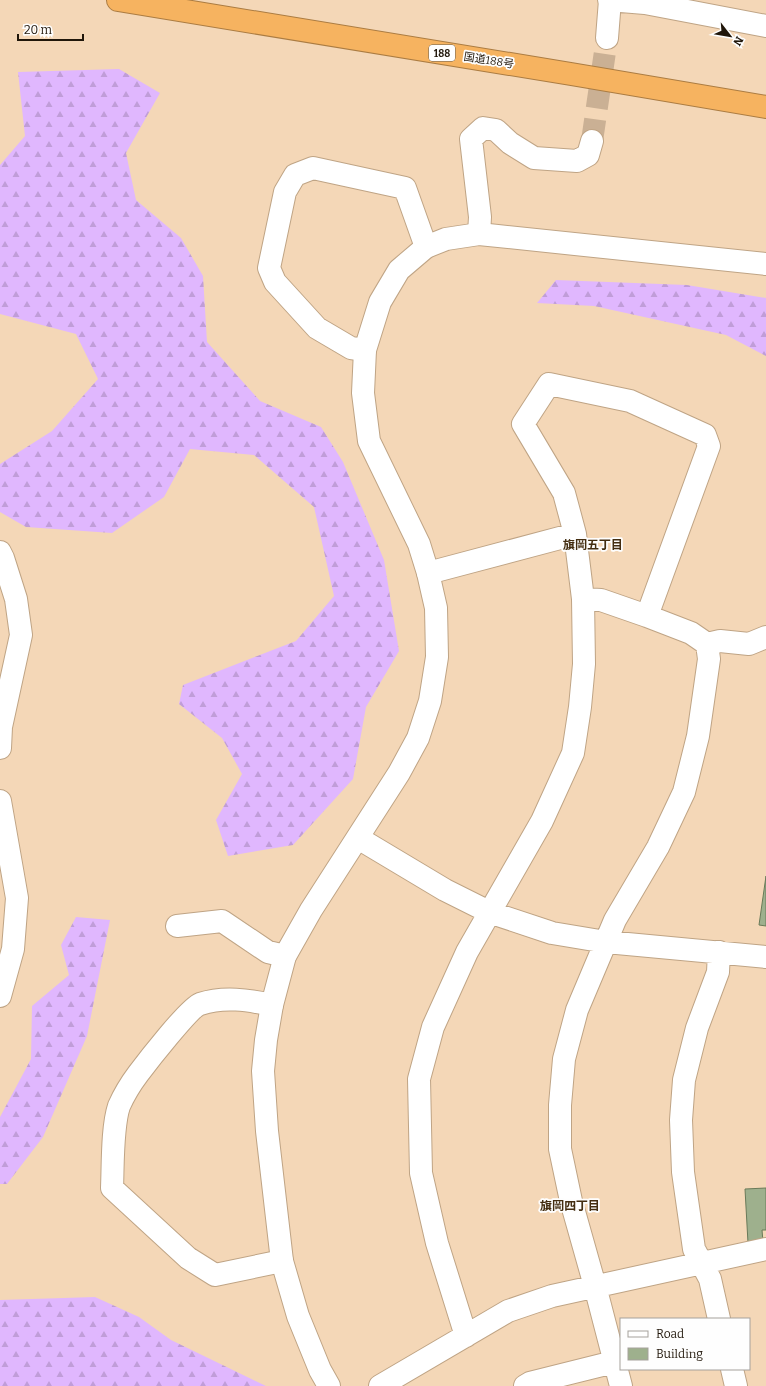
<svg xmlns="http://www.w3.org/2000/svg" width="766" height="1386" viewBox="0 0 766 1386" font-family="Bitter,'Noto Sans JP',serif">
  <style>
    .forest { fill: url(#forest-firs) }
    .building { fill: #9eb08d; stroke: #697a59 }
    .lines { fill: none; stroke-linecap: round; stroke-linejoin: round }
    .street-tunnel { stroke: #cab094; stroke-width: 22; stroke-dasharray: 22 11; stroke-linecap: butt }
    .street-casing { stroke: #bfa485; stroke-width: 24 }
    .secondary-casing { stroke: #bfa485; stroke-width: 24 }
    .highway-casing { stroke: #ab7c42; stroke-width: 24 }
    .street { stroke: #fff; stroke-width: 22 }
    .secondary { stroke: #fff; stroke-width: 22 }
    .highway { stroke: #f6b360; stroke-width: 22 }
    .labels { text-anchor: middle; stroke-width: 3.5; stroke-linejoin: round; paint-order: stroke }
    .shield { fill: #fefefe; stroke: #635c53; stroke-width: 1 }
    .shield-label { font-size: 10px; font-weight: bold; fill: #20160a }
    .street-label { font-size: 11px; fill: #20160a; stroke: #fefefe }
    .neighbourhood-label { font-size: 12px; font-weight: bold; fill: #432d10; stroke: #fefefe }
  </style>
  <defs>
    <pattern id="forest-firs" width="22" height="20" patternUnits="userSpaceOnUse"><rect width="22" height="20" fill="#e0b7fe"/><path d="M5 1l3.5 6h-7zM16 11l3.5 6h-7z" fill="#c09dd8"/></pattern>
  </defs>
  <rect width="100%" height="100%" fill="#f4d7b7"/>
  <path class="forest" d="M119,69l41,24 -34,60 10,47 45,38 22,38 4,66 53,59 61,26 22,35 41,98 15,91 -33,56 -13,72 -60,66 -65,11 -12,-36 26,-46 -20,-36 -43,-34 4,-19 113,-44 38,-45 -20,-89 -60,-52 -64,-6 -26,48 -52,36 -86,-6 -26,-15v-48l52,-33 46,-52 -22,-45 -76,-20v-149l25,-29 -7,-64z
    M556,280l131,5 79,13v58l-40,-21 -132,-29 -57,-3z
    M76,917l34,3 -23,116 -44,101 -36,47h-7v-67l31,-58 1,-53 37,-31 -8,-30z
    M95,1297l44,20 32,23 95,46h-266v-86z"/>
  <path class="building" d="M766,876v50l-7,-1z
    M766,1188v42h-4l1,12 -15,1 -3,-54z"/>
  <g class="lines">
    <path class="street-tunnel" d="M592,141l15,-103"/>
    <defs>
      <path id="street" d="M609,0l36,3 121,23
        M607,38l3,-38
        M479,234l1,-17 -9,-78 12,-11 13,2 14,13 24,15 43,3 11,-6 4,-14
        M365,350l-14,-2 -34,-20 -42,-46 -6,-14 16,-76 10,-17 18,-7 92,20 21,59
        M0,552l3,6 13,41 5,36 -20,92 -1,21
        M428,573l147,-39
        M583,599l18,1 46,16
        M707,644l13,-3 29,3 17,-7
        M0,801l17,97 -4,51 -13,47
        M358,838l87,52 44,22 63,21 54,9 160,15
        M177,926l45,-5 46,31 17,4
        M272,1005c-24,-5 -48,-9 -72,-1 -11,4 -53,58 -62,70 -6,8 -15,23 -19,32 -7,21 -6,59 -7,82l76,70 27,17 67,-14
        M719,1319l-9,-40 -16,-30 -11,-77 -2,-52 3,-40 13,-52 21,-56 1,-20
        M466,1336l-29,-93 -16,-70 -2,-94 14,-52 34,-75 75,-131 31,-68 7,-46 4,-43 -1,-65 -8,-65 -11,-41 -41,-69 26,-40 81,17 75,34 4,11 -62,170 44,17 16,11 2,15 -11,77 -14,56 -26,55 -43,73 -38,90 -13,49 -4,46v44l11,52 24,85 26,100
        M732,1369l4,17
        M380,1386l128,-75 44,-15 214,-47
        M525,1386l5,-3 84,-21"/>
      <path id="secondary" d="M329,1386l-9,-16 -22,-54 -16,-55 -15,-130 -4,-60 3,-31 6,-35 13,-49 26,-46 88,-137 19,-35 12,-37 7,-44 -1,-49 -8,-35 -9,-29 -50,-103 -6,-48 2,-43 15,-48 19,-32 27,-23 20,-8 33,-5 287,30"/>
      <path id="highway" d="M118,0l453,74 195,33"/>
    </defs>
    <use href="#street" class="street-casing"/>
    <use href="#secondary" class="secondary-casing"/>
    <use href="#highway" class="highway-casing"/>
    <use href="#street" class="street"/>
    <use href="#secondary" class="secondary"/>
    <use href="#highway" class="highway"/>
  </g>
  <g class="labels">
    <rect class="shield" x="429" y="45" width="26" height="16" rx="3"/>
    <g class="shield-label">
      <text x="442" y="57">188</text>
    </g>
    <g class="street-label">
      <text transform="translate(489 60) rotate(9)" y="4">国道188号</text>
    </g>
    <g class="neighbourhood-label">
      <text x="593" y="549">旗岡五丁目</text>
      <text x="570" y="1210">旗岡四丁目</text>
    </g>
  </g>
  <rect x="620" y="1318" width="130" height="52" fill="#fefefe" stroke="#a5a19c"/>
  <rect x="628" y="1331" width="20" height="6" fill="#ffffff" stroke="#a5a19c"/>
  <text x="656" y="1338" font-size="12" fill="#20160a">Road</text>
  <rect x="628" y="1348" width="20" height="12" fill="#9eb08d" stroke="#a5a19c"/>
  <text x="656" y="1358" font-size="12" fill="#20160a">Building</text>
  <g transform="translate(730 36) rotate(121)" stroke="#fefefe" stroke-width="3" paint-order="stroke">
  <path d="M0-3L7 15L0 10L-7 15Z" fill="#20160a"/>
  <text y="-6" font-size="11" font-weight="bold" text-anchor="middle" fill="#20160a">N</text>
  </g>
  <path d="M18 34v6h65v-6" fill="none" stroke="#20160a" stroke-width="2"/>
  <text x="24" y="34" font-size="12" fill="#20160a" stroke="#fefefe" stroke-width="3" paint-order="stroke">20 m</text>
</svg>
